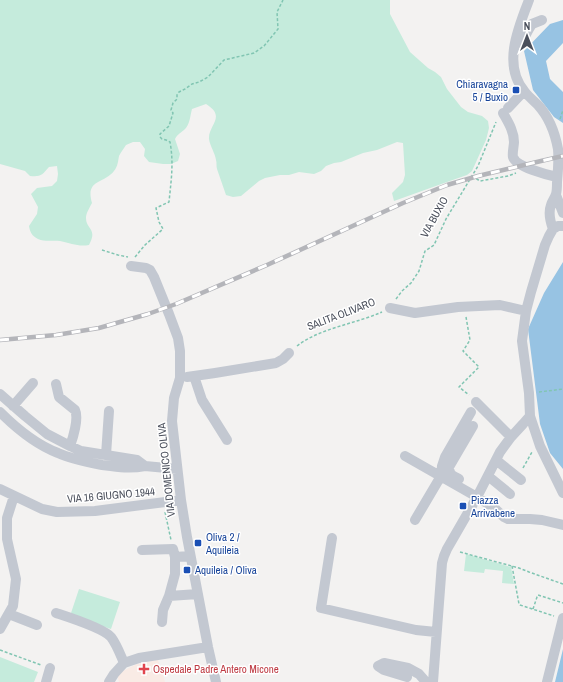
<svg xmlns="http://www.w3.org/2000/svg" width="563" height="682" viewBox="0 0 563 682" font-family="'Archivo Narrow',sans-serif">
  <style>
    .medical { fill: #f9ebe5 }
    .green { fill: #c5ebdc }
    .water { fill: #97c3e3 }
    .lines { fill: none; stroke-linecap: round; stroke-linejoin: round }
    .path { stroke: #81c5b2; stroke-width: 1.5; stroke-dasharray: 3 2; stroke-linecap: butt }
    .minor { stroke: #c3c8d1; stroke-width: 10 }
    .rail-casing { stroke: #b4b5ba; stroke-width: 4.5 }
    .rail { stroke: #fff; stroke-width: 3; stroke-dasharray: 9; stroke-linecap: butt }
    .transit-dot { fill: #1a4fb4; stroke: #fff; stroke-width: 1.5 }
    .health-dot { fill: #e0444e; stroke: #fff; stroke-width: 1.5 }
    .labels { text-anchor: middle; stroke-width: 3; stroke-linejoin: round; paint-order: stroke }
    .transit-label { font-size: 11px; fill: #164399; stroke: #fff; text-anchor: start }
    .street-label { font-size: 11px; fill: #4b505c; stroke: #fff }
    .health-label { font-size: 11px; fill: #be3a42; stroke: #fff; text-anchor: start }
  </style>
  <rect width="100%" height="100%" fill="#f3f2f1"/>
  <path class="medical" d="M158,660l7,22h-46l-2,-8 20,-10z"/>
  <path class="green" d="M0,0h390v14l20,38 18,16 7,4 6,5 6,12 14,18 7,5 14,4 6,5 1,7 -3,12 -14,31 -5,4 -20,7 -53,19 -2,-8 11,-11 2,-7 -2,-32 -6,-1 -20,8 -14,3 -22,9 -7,1 -8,3 -5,5 -7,3 -15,-2 -10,3h-9l-15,3 -6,3 -18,15 -8,1 -7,-2c-3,-9 -6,-17 -9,-26 -1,-3 0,-6 -1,-9 -1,-7 -6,-14 -7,-21 -1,-14 18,-22 -3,-35l-14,5c-2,7 -2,16 -8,21 -5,4 -6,4 -9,9l5,15 -2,7 -7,3h-8l-14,-2 -5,-6 1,-7 -5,-7h-7l-7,3c-2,3 -5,7 -7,11 -1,5 -1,10 -5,15 -10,13 -29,8 -22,32 -2,4 -6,10 -6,15 0,12 12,10 3,27 -11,2 -18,-2 -29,-4 -7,-1 -15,1 -22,-2 -6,-3 -8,-7 -9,-13l8,-12 1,-7 -7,-13 6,-6 15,-2 5,-5 1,-7 -1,-8 -8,1c-7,8 -8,10 -19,9l-5,-5 -25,-7z
    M466,554l45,13 3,17 -12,-1 1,-12 -18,-2 -1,4 -20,-2z
    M79,589l41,13 -9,27 -41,-13z
    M0,657l38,15 -4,10h-34z"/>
  <path class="water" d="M563,20v23l-17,18 4,18 13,13v31l-9,-6 -21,-27 -9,-39 26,-27z
    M563,262v207l-13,-16 -10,-29 -12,-95 16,-36z
    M563,649v33h-8z"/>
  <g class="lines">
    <path class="path" d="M560,119l3,-9
      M472,176l8,5 28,-5 8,-3
      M102,250l16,5 10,2
      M135,257l10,-12 18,-16 -4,-7 -3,-14 13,-6c2,-21 5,-38 1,-60l-4,-2 -4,-1 -2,-2v-3l9,-8 4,-13 -2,-3 2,-7 4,-4v-4l2,-3 6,-3 7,-5 7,-2 9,-5 16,-17 30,-7 10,-7 14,-17 -1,-17 6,-12
      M396,299l6,-8 9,-8 8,-12 6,-20 9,-6 12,-26 32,-53 18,-44
      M466,317l4,23 -7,11 16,16 -20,20 10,8
      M297,346c23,-18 58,-22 85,-34
      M539,392l24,-3
      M523,468l9,-16
      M165,512l6,28
      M460,552l59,16 10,4 34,12
      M512,566l7,38 1,1 34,11
      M533,609l4,-12 1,-2 25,8
      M0,650l41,15"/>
    <path class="minor" d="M529,0c-11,28 -27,66 -4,92 4,5 9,9 13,13 11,12 17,28 20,44 1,11 0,22 -1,33 0,4 0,9 -1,12 -1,4 -4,7 -5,11 -3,8 -1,16 2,24
      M515,44l7,-2 7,-13 3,-5 10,-4
      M508,108l16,-17
      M503,113c5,9 11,18 11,29 0,4 -2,11 -1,15 3,10 35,18 44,20
      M556,195l7,18
      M563,226h-5l-5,3 -4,7 -4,9 -14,47 -5,19 -4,30 7,52 1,23 10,30 23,47
      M131,266l15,2 4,2 4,7 15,37 9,24 2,13v27l-6,20 -2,23 9,79 6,37 21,110 8,35
      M390,308l25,5 43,-6 42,-2 26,6
      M194,376l21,-3 61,-10 7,-4 6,-6
      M187,377l7,-1 8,24 25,40
      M56,384l3,13 16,13c4,8 -2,28 -5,36
      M0,394l25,22 22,18 23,12 11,5 56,9 8,6 32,3
      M476,402l35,35
      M13,406l20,-23
      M0,412c16,16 37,33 58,41 13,6 29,9 44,12 15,2 28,4 43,1
      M106,455l3,-44
      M405,456l72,41 16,10 11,10 4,2h22l12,1 21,5
      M496,460l25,20
      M488,476l22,18
      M459,479c-6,-3 -10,-4 -10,-12l24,-41
      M0,489l42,20 15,3 38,-1 86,-11
      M415,520l26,-44 1,-10 3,-9 26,-45
      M332,538l-11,70 95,22 20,2
      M142,550l31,-1 2,8
      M190,556l-15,1v17l-6,22 29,-2
      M56,613c12,4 47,15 55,24 6,8 9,17 13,26
      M9,614l28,11
      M162,622l1,-12 6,-14
      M0,629l13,-23 3,-27 -9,-40v-21l7,-22
      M407,677l-23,-7 -6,-4 6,-3 24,5 11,6 7,8
      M46,682l4,-14
      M109,682l5,-8 10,-11 15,-5 69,-11
      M433,682l9,-119 2,-7 3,-7 30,-52 23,-45 11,-15 12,-13 7,-8
      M547,682l16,-64"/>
    <defs>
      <path id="rail" d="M0,340l56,-5 43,-7 49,-14 28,-10 91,-39 136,-62 44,-18 31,-9 63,-15 22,-5"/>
    </defs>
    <use href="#rail" class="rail-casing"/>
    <use href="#rail" class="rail"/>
  </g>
  <g class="transit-dot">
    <rect x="512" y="86" width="8" height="8" rx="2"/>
    <rect x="459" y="502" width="8" height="8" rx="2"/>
    <rect x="194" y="539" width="8" height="8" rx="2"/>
    <rect x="183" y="566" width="8" height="8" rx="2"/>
  </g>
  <path class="health-dot" d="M142 663h4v4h4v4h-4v4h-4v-4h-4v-4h4z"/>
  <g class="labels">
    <g class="transit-label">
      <text x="508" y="88" text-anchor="end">Chiaravagna<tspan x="508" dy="13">5 / Buxio</tspan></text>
      <text x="471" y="504">Piazza<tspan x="471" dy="13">Arrivabene</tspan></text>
      <text x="206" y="541">Oliva 2 /<tspan x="206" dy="13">Aquileia</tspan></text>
      <text x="195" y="574">Aquileia / Oliva</text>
    </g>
    <g class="street-label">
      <text transform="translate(434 217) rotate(-61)" y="4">VIA BUXIO</text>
      <text transform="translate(341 314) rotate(-21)" y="4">SALITA OLIVARO</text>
      <text transform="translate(166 470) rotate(-96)" y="4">VIA DOMENICO OLIVA</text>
      <text transform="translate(111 495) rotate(-5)" y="4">VIA 16 GIUGNO 1944</text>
    </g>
    <g class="health-label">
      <text x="153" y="673">Ospedale Padre Antero Micone</text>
    </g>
  </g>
  <g transform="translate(527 36)" stroke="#ffffff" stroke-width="3" paint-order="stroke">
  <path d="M0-3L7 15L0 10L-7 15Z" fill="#4b505c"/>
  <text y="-6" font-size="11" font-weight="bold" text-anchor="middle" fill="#4b505c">N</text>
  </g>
</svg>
